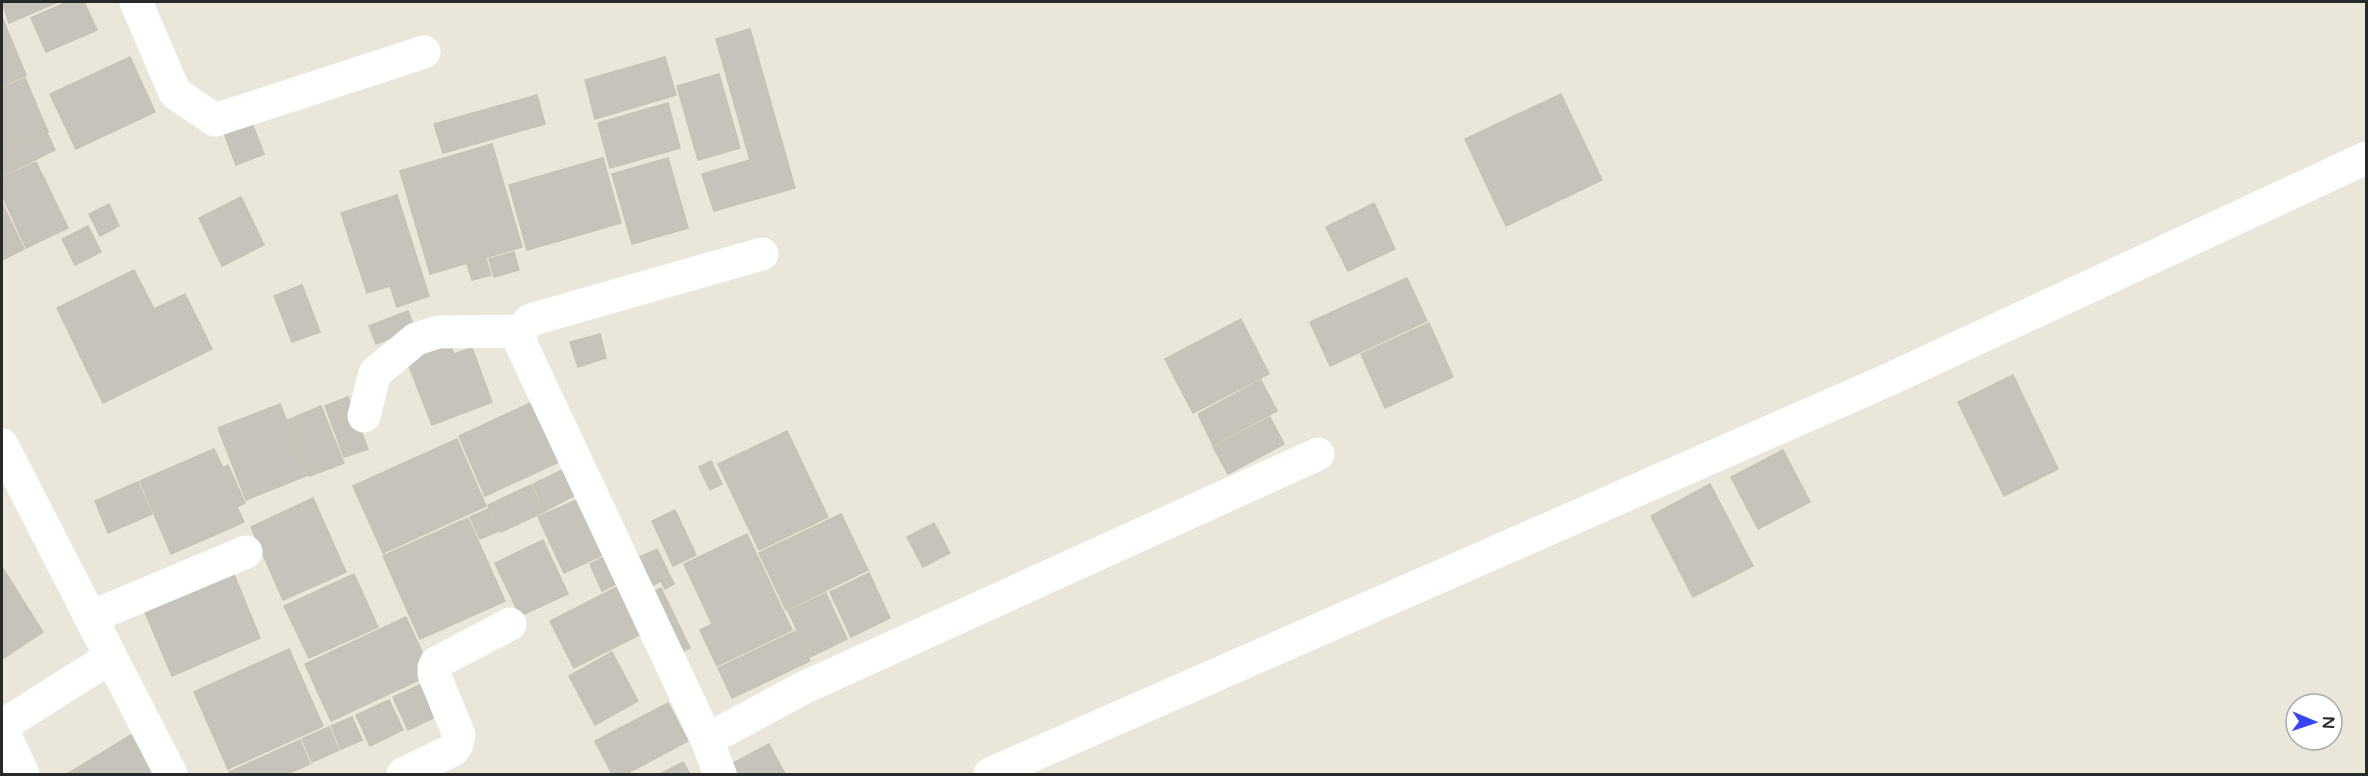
<svg xmlns="http://www.w3.org/2000/svg" width="2368" height="776" viewBox="0 0 2368 776" font-family="'Varela Round',sans-serif">
  <style>
    .building { fill: #c6c3ba; stroke: #c6c2b4; stroke-width: 1.5 }
    .lines { fill: none; stroke-linecap: round; stroke-linejoin: round }
    .minor { stroke: #fff; stroke-width: 33 }
  </style>
  <rect width="100%" height="100%" fill="#ebe6da"/>
  <path class="building" d="M2,2h56l-49,21z
    M67,2h17l13,28 -51,22 -15,-34z
    M2,17l24,58 -24,11z
    M750,29l45,159 -81,23 -12,-37 48,-14 -34,-121z
    M130,57l25,55 -79,37 -26,-55z
    M665,57l11,38 -81,24 -10,-39z
    M719,74l21,74 -42,12 -21,-74z
    M25,78l23,54 -46,20v-64z
    M1561,94l41,86 -96,46 -41,-87z
    M537,95l8,29 -102,29 -9,-29z
    M668,103l12,45 -70,20 -12,-45z
    M252,123l12,31 -28,11 -12,-32z
    M47,133l8,17 -53,26v-22z
    M492,144l30,103 -92,27 -30,-103z
    M603,158l18,65 -94,27 -18,-65z
    M668,158l20,70 -56,16 -20,-70z
    M36,162l32,66 -42,20 -24,-53v-17z
    M397,195l32,101 -32,11 -7,-21 -23,7 -26,-80z
    M241,197l23,48 -42,21 -23,-48z
    M2,203l22,46 -22,11z
    M1374,203l21,46 -47,22 -22,-44z
    M109,204l10,22 -19,10 -11,-22z
    M88,226l13,26 -26,13 -13,-26z
    M514,252l5,18 -25,7 -5,-18z
    M486,259l5,16 -19,5 -5,-16z
    M134,270l20,39 31,-15 27,55 -109,54 -46,-95z
    M1407,278l20,43 -97,45 -20,-44z
    M302,285l18,47 -28,10 -18,-46z
    M408,311l7,18 -39,15 -7,-18z
    M1241,319l28,55 -76,39 -28,-54z
    M1429,323l24,54 -68,31 -24,-54z
    M600,334l6,24 -28,9 -8,-25z
    M448,340l6,14 18,-6 20,54 -60,23 -27,-69z
    M2013,375l45,94 -54,27 -46,-94z
    M1261,380l16,31 -64,34 -15,-31z
    M545,396l27,60 -87,40 -26,-60z
    M348,397l20,52 -24,8 -19,-51z
    M280,404l28,71 -62,25 -28,-72z
    M321,406l23,57 -34,13 -22,-56z
    M1270,417l14,27 -56,30 -15,-27z
    M787,431l41,86 -69,33 -41,-86z
    M457,439l29,67 -103,47 -30,-67z
    M214,449l9,19 5,-3 17,38 -8,4 7,15 -73,32 -31,-73z
    M1783,450l27,52 -52,27 -27,-52z
    M711,461l11,23 -12,6 -11,-23z
    M573,465l12,25 -40,21 -12,-27z
    M138,482l14,32 -44,19 -13,-32z
    M1710,484l43,82 -60,31 -42,-81z
    M531,485l13,27 -43,20 -13,-27z
    M313,498l33,74 -63,28 -32,-73z
    M579,499l26,55 -41,19 -26,-56z
    M488,509l11,22 -19,8 -10,-22z
    M675,510l21,45 -23,11 -21,-45z
    M841,514l27,56 -82,40 -27,-57z
    M468,518l37,83 -85,38 -37,-83z
    M934,523l16,30 -27,14 -16,-30z
    M747,534l45,96 -75,36 -17,-36 12,-6 -28,-60z
    M543,540l25,54 -48,22 -25,-53z
    M657,549l17,35 -9,5 -4,-8 -12,6 -14,-28z
    M616,551l13,27 -27,13 -12,-27z
    M2,567l41,65 -41,27z
    M233,572l27,66 -88,38 -28,-66z
    M869,573l21,45 -39,19 -21,-45z
    M354,574l24,53 -69,31 -25,-52z
    M625,583l24,47 -75,38 -24,-47z
    M661,588l29,60 -16,8 -30,-60z
    M826,593l21,46 -37,18 -22,-46z
    M406,617l26,57 -101,47 -26,-57z
    M796,631l14,30 -78,37 -14,-30z
    M289,649l34,77 -95,43 -34,-77z
    M612,652l26,49 -43,24 -26,-49z
    M433,679l15,32 -40,19 -15,-33z
    M389,700l14,30 -33,16 -14,-31z
    M668,703l20,38 -62,33h-14l-17,-33z
    M352,717l10,23 -21,9 -10,-23z
    M329,727l10,23 -27,12 -10,-23z
    M131,735l24,39h-88z
    M300,740l10,24 -24,10h-56l-1,-2z
    M769,744l16,30h-46l-6,-11z
    M683,762l7,12h-30z"/>
  <g class="lines">
    <path class="minor" d="M136,2l39,91 40,27 209,-68
      M364,416l11,-43 41,-34 22,-7 83,-1
      M2,445l169,329
      M91,617l155,-65
      M2,726l109,-69
      M2,729l21,45
      M707,740l96,-52 515,-234
      M403,774l50,-24 4,-6 2,-9 -25,-61v-6l2,-5 74,-39
      M720,774l-13,-34 -186,-396v-13l9,-11 232,-66
      M990,774l900,-395 476,-221"/>
  </g>
  <rect width="2368" height="776" fill="none" stroke="#292929" stroke-width="6"/>
  <g transform="translate(2314 722) rotate(92)"><circle r="28" fill="#ffffff" stroke="#a9a9a9" stroke-width="1.5"/>
  <path d="M0-4.5L10 22L0 15L-10 22Z" fill="#3842fa"/>
  <text y="-9" font-size="16" font-weight="bold" text-anchor="middle" fill="#292929">N</text>
  </g>
</svg>
